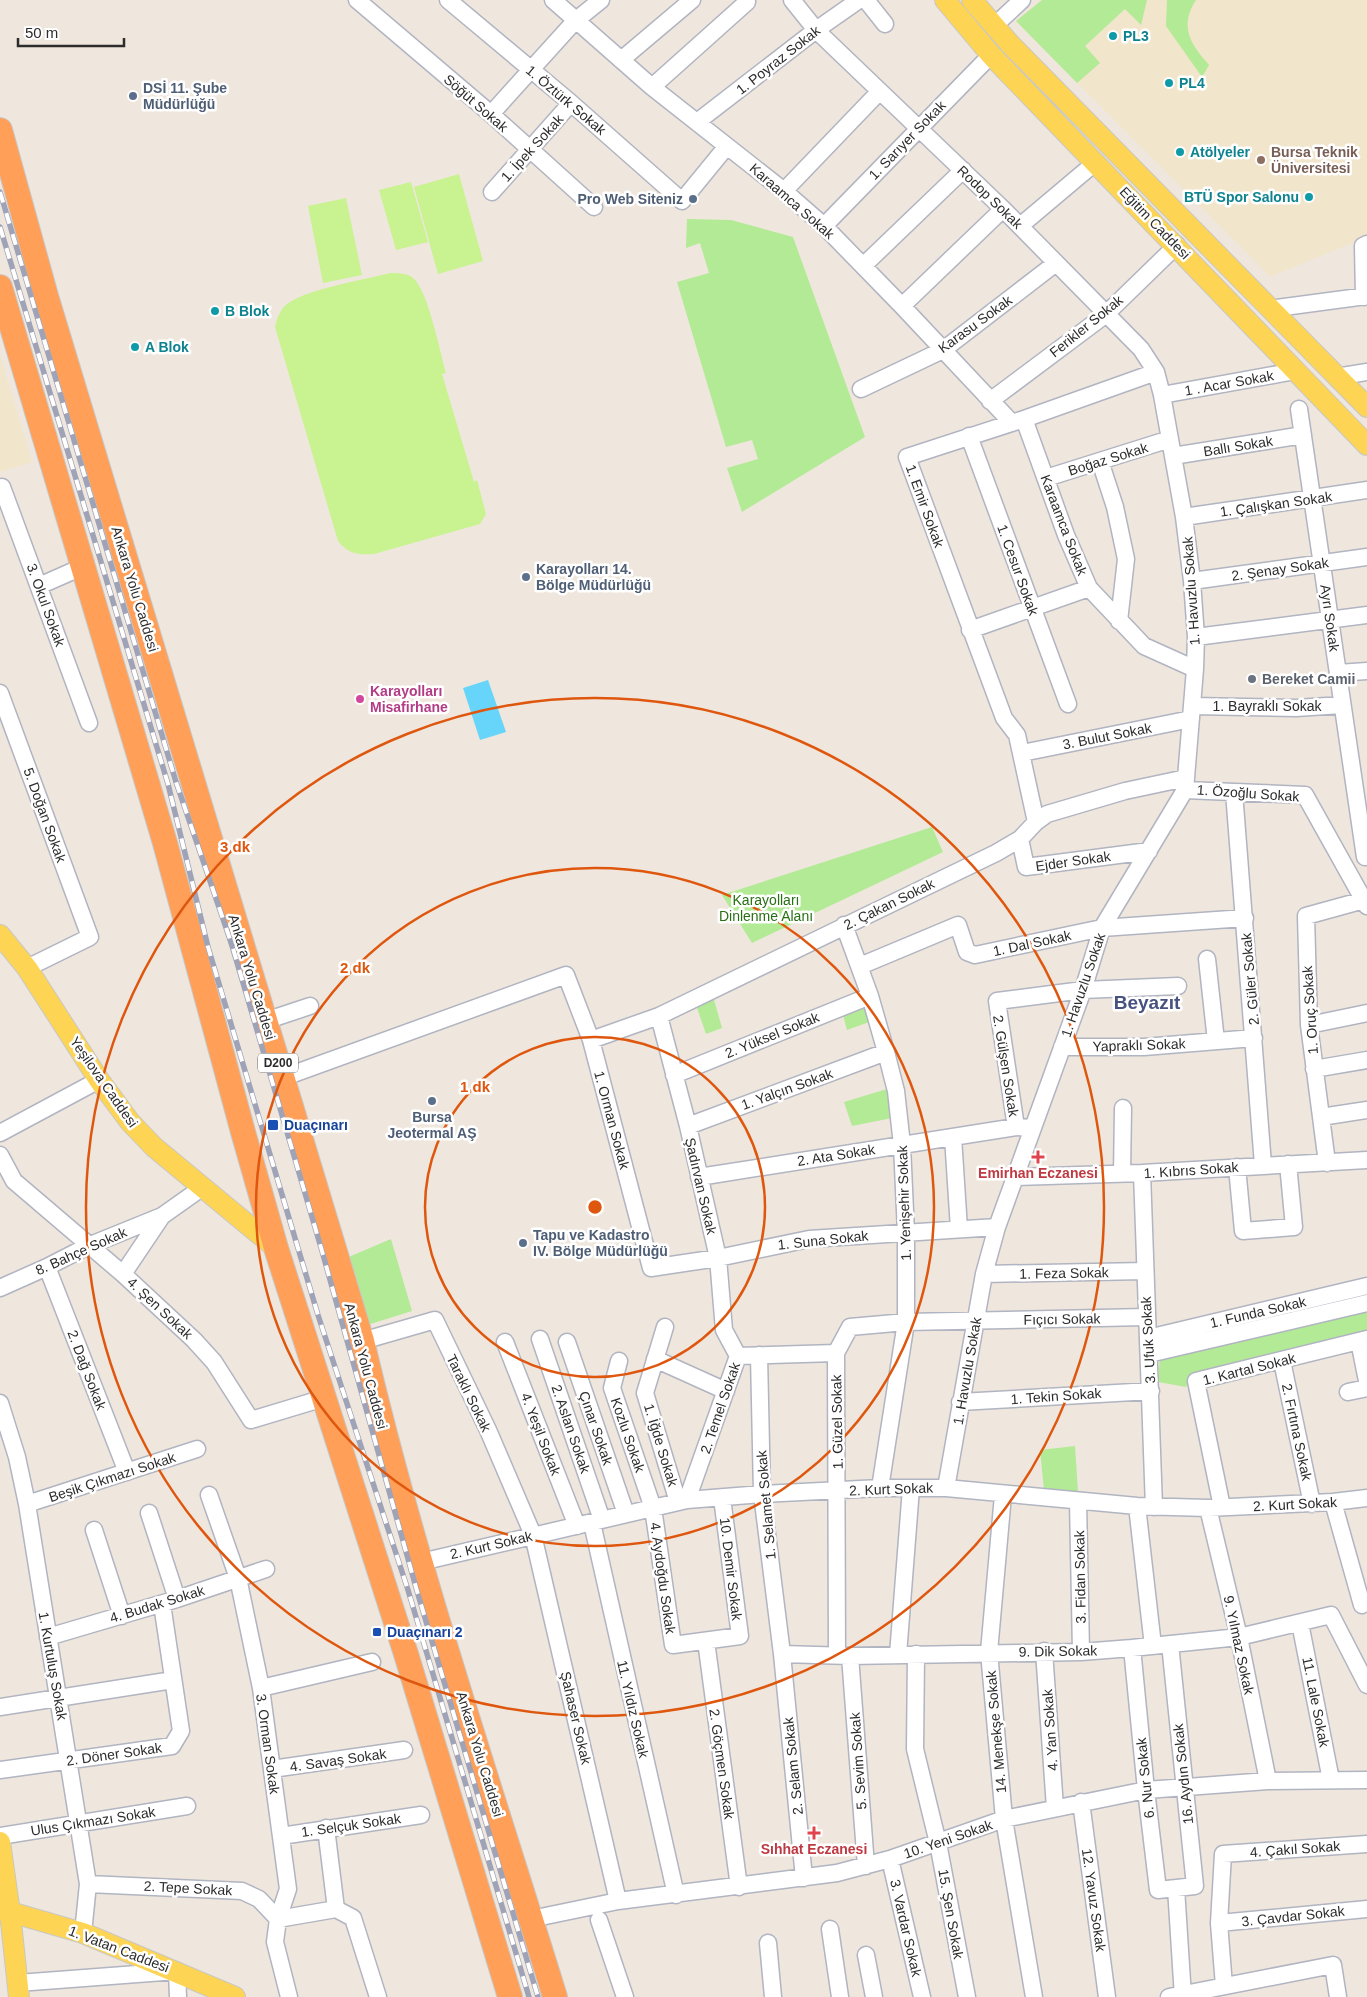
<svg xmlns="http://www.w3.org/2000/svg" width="1367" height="1997" viewBox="0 0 1367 1997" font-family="Arial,sans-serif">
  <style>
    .education { fill: #f1e5cb }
    .green { fill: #b2ea95 }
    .pitch { fill: #c9f290 }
    .water { fill: #67d4f9 }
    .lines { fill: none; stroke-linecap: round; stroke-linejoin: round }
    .minor-casing { stroke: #b1b4c1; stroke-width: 19 }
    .major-casing { stroke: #c8c8c8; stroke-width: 22 }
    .highway-casing { stroke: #c8c8c8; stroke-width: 26 }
    .minor { stroke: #fff; stroke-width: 16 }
    .major { stroke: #fdd454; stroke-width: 20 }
    .highway { stroke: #ff9f58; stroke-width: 24 }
    .rail-casing { stroke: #9fa3b8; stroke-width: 5.5 }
    .rail { stroke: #fff; stroke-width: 4; stroke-dasharray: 11; stroke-linecap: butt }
    .ring { fill: none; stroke: #df570e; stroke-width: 2.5 }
    .culture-dot { fill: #0f9aa8; stroke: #fff; stroke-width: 2 }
    .service-dot { fill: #5c6f8a; stroke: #fff; stroke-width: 2 }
    .education-dot { fill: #8d6e63; stroke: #fff; stroke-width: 2 }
    .worship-dot { fill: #6b7280; stroke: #fff; stroke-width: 2 }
    .hotel-dot { fill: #d1479c; stroke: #fff; stroke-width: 2 }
    .transit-dot { fill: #1a4fb4; stroke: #fff; stroke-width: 2 }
    .health-dot { fill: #e0444e; stroke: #fff; stroke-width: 2 }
    .labels { text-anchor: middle; stroke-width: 5; stroke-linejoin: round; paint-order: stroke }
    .shield { fill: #fff; stroke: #6b6b6b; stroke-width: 1 }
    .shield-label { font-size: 12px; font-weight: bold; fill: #2c2c2c }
    .culture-label { font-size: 14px; font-weight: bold; fill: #0d838f; stroke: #fff; text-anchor: start }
    .street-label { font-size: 14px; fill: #2c2c2c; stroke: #fff }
    .service-label { font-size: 14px; font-weight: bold; fill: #4e5e75; stroke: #fff; text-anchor: start }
    .education-label { font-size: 14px; font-weight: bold; fill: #785e54; stroke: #fff; text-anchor: start }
    .worship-label { font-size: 14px; font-weight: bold; fill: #5b616d; stroke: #fff; text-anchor: start }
    .hotel-label { font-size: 14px; font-weight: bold; fill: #b23c85; stroke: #fff; text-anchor: start }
    .park-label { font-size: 14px; fill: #287014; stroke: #fff }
    .transit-label { font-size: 14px; font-weight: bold; fill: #164399; stroke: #fff; text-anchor: start }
    .health-label { font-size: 14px; font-weight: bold; fill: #be3a42; stroke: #fff }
    .district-label { font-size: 19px; font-weight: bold; fill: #485281; stroke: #fff }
    .centre { fill: #df570e; stroke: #fff; stroke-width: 2.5 }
    .ring-label { font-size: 15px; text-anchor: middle; font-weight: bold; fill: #df570e; stroke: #fff; stroke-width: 5; stroke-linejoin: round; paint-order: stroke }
  </style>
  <rect width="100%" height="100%" fill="#efe7dd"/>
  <path class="education" d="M1042,0h325v237l-97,40 -254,-256z
    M0,355l32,107 -32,10z"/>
  <path class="green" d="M1042,0h105l-6,25 -16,-16 -40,37 15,17 -23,20 -61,-62z
    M1167,0h29c-17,26 -6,44 13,65l-7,12 -36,-51z
    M687,219l44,1 62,17 72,200 -123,75 -15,-44 31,-9 -6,-19 -26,7 -49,-165 32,-9 -9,-30 -14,5z
    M932,827l11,25 -191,91 -30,-48z
    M713,996l9,32 -16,6 -11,-32z
    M867,1005l5,16 -25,9 -4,-15z
    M887,1089l5,29 -40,8 -8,-24z
    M391,1239l21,72 -48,15 -20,-67z
    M1367,1311v23l-175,42 -6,11 -28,-5 2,-25z
    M1075,1446l3,46 -34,-2 -4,-40z"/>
  <path class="pitch" d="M459,174l24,87 -45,13 -24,-87z
    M411,182l17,60 -32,8 -17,-60z
    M346,198l16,77 -39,8 -15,-77z
    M390,273c8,0 17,0 23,5 15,12 27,74 33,95l-4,1 32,108 3,-2 9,34 -6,10 -106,30c-15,1 -26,0 -36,-13l-63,-214c2,-9 5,-17 12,-23 17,-14 80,-25 103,-31z"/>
  <path class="water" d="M488,680l18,52 -26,8 -17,-52z"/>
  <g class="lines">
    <defs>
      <path id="minor" d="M357,0l134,114 103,93
        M448,0l123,103 111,98 45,-55
        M553,0l99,87 132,104 40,35 78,80 110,117
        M792,0l24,30 187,179 138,140 15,23 6,23 22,122 8,64 4,56 -1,32 -10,121 -83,138 -19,62 -86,237 -13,47 -38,214
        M866,0l19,24
        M994,26l28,-26
        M621,60l71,-60
        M652,87l95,-85
        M491,114l84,-93 26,-21
        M697,122l119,-92 43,-30
        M784,191l96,-100
        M492,192l79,-89
        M824,226l167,-171
        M1020,226l76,-64
        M863,266l100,-96
        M1364,297l-1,-51 4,-2
        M902,306l101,-97
        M1269,309l98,-13
        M1336,377l31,-5
        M861,389l82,-39 113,-87
        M1162,395l133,-24
        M990,401l115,-86 72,-70
        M1299,409l66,448
        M1024,419l42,116 23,53 55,58 51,23
        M969,436l99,268
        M1173,456l130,-21
        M1100,461l15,46 11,52 -7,62
        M1046,478l124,-39
        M0,488l2,-1 87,236
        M1184,517l183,-27
        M1192,581l175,-24
        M39,586l43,-19
        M970,630l119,-42
        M1196,637l171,-22
        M1338,673l29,-2
        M0,693l90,244 -63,31
        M1192,706l104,2 46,-3
        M1022,753l169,-34
        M1185,790l120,5 62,111
        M1234,792l29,373
        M1036,822l-19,-87 -13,-17 -97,-261 117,-38 132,-47
        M1020,839l6,28 123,-16
        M844,925l26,71 16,56 10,39 6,54 4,88v89l-26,166
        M1207,959l9,82
        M860,966l98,-41 9,27 8,3 127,-27 143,-10
        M659,1016l29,110 30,132 6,72 14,26
        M265,1021l45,-15
        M1309,1025l58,-12
        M591,1040l68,-24 337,-163 24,-14 16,-17 11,-8 78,-23 61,-13
        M1062,1047h82l110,-9
        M1314,1069l53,-9
        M674,1075l196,-79
        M282,1078l284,-103 25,65 60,228 67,-10 91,-19 188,-12
        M1321,1117l46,-7
        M688,1126l198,-74
        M1016,1127l-19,-126 86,-11 95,-4
        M0,1133l99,-53
        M953,1137l6,92
        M0,1155l14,26 109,93 71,66 20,22 37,58 73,-22
        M1327,1163l-18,-138 -3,-109 58,-16
        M1237,1167l6,64 51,-4 -6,-63
        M1142,1173l12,334
        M1122,1174l1,-66
        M699,1177l317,-50 16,1
        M1016,1177l126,-4 225,-13
        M47,1267l80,205
        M123,1274l39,-58 41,-29
        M984,1274l161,-3
        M0,1288l47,-21 41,-21 74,-30
        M665,1327l-20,66 33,109
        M1148,1338l219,-52
        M540,1339l62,181
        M362,1341l73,-21 53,110 45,105 85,366
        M1359,1341l8,40
        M505,1342l72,184
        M567,1342l59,172
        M836,1353l1,303
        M1149,1354l218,-51
        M759,1355l3,139 20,160 22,224
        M655,1359l71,32
        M619,1361l-7,27 41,120 20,137 67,-9 -18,-138
        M1282,1361l30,143
        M1348,1392l19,-4
        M960,1402l191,-11
        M0,1403l17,54 10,47 61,380 -5,49
        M209,1495l29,83 23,110 27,201 -10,30 -3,23 14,55
        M1003,1495l-14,157 15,167 30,178
        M687,1500l51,-144 98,-3 14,-26 56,-5 241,-5
        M1078,1501l3,151
        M1333,1502l29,103
        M27,1504l170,-55
        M1137,1506l16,140
        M1222,1507l-26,-126 171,-42
        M1208,1508l31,129 29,144
        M149,1513l28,86
        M592,1523l84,372
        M94,1530l28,86
        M421,1562l266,-62 75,-6 118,-6h66l191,18 71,2 125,-6 34,-4
        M1300,1623l31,157
        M48,1637l129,-38 89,-30
        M706,1641l33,246
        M1132,1648l14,142 12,100 37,-4 -25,-242
        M1044,1651l11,157
        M782,1654l68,2 231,-4 51,-4 107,-11 92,-22 36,70
        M916,1654l-1,95 23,94 29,154
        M898,1655l13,-167
        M850,1656l16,210
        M261,1688l111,-26
        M0,1707l173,-27
        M272,1769l132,-19
        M0,1770l172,-24 9,-15 -19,-127
        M1081,1802l26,195
        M326,1828l10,81 17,9 25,79
        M0,1836l187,-30
        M281,1836l140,-21
        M890,1859l32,138
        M88,1884l154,7 17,8 19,20 58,-10
        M1176,1888l7,109
        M531,1919l87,-18 219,-28 53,-14 114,-40 142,-29 122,-9 99,-1
        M599,1920l26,77
        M1219,1923l148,-14
        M830,1929l10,68
        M768,1943l5,54
        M866,1955l8,42
        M18,1983l159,-12 1,26
        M1224,1986l-5,-63 4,-69 144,-10
        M1169,1997l164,-32 5,32"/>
      <path id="major" d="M945,0l46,55 376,390
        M972,0l38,44 357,363
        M0,935l27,33 72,112 31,42 24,25 122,101
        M0,1842l10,71 9,84
        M0,1909l83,24 152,64"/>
      <path id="highway" d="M0,130l46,166 316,1045c52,222 126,439 193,656
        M0,287l165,556 78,289 33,116 130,406 104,343"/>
    </defs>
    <use href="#minor" class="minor-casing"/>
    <use href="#major" class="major-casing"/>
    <use href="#highway" class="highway-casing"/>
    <use href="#minor" class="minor"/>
    <use href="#major" class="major"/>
    <use href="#highway" class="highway"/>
    <defs>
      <path id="rail" d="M0,192l176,590 56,163 90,306 95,340 121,406
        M0,227l168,557 40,163 110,368 90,275 121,407"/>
    </defs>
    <use href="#rail" class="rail-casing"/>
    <use href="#rail" class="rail"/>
  </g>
  <g class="ring">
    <circle cx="595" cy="1207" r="170"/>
    <circle cx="595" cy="1207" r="339"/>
    <circle cx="595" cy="1207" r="509"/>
  </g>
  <g class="culture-dot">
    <circle cx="1113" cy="36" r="5"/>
    <circle cx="1169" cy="83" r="5"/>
    <circle cx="1180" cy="152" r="5"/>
    <circle cx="1309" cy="197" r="5"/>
    <circle cx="215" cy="311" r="5"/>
    <circle cx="135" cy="347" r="5"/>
  </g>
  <g class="service-dot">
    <circle cx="133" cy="96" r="5"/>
    <circle cx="693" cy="199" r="5"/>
    <circle cx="526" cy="577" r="5"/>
    <circle cx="432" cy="1101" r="5"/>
    <circle cx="523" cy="1243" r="5"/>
  </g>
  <circle class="education-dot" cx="1261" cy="160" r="5"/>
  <circle class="worship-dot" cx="1252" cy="679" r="5"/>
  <circle class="hotel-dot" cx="360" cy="699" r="5"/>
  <g class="transit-dot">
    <rect x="267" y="1119" width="12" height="12" rx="2.5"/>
    <rect x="372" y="1627" width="10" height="10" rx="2.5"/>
  </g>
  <g class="health-dot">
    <path d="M1035.5 1149.5h5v5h5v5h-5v5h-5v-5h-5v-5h5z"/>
    <path d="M811.5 1825.5h5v5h5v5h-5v5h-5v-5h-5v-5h5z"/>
  </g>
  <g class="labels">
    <rect class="shield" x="258" y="1053.5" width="40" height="19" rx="4"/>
    <g class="shield-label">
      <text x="278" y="1067">D200</text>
    </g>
    <g class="culture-label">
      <text x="1123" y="41">PL3</text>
      <text x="1179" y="88">PL4</text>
      <text x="1190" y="157">Atölyeler</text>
      <text x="1299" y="202" text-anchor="end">BTÜ Spor Salonu</text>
      <text x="225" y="316">B Blok</text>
      <text x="145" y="352">A Blok</text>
    </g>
    <g class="street-label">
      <text transform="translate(778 60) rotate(-38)" y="5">1. Poyraz Sokak</text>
      <text transform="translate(566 100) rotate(40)" y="5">1. Öztürk Sokak</text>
      <text transform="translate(476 103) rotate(41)" y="5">Söğüt Sokak</text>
      <text transform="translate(907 140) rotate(-46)" y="5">1. Sarıyer Sokak</text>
      <text transform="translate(532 148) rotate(-48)" y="5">1. İpek Sokak</text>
      <text transform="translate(990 197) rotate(44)" y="5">Rodop Sokak</text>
      <text transform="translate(792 201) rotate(41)" y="5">Karaamca Sokak</text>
      <text transform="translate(1155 223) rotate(46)" y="5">Eğitim Caddesi</text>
      <text transform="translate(975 324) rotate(-36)" y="5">Karasu Sokak</text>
      <text transform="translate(1086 326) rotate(-39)" y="5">Ferikler Sokak</text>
      <text transform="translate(1229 383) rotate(-10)" y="5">1 . Acar Sokak</text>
      <text transform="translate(1238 446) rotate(-9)" y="5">Ballı Sokak</text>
      <text transform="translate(1108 459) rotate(-17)" y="5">Boğaz Sokak</text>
      <text transform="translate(1276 504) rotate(-8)" y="5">1. Çalışkan Sokak</text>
      <text transform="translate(925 506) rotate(70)" y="5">1. Emir Sokak</text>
      <text transform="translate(1064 525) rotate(69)" y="5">Karaamca Sokak</text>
      <text transform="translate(1280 569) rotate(-8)" y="5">2. Şenay Sokak</text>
      <text transform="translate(1018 570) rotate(70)" y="5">1. Cesur Sokak</text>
      <text transform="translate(135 589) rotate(73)" y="5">Ankara Yolu Caddesi</text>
      <text transform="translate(1191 591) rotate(-94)" y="5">1. Havuzlu Sokak</text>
      <text transform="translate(46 605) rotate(70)" y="5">3. Okul Sokak</text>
      <text transform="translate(1330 618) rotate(82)" y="5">Ayrı Sokak</text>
      <text x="1267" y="711">1. Bayraklı Sokak</text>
      <text transform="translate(1107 736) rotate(-11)" y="5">3. Bulut Sokak</text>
      <text transform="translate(1248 793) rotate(4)" y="5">1. Özoğlu Sokak</text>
      <text transform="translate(45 815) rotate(70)" y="5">5. Doğan Sokak</text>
      <text transform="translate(1073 861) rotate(-8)" y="5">Ejder Sokak</text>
      <text transform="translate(889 904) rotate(-26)" y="5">2. Çakan Sokak</text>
      <text transform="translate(1032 943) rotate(-12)" y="5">1. Dal Sokak</text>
      <text transform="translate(252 977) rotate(73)" y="5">Ankara Yolu Caddesi</text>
      <text transform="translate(1250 979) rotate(-95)" y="5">2. Güler Sokak</text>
      <text transform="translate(1083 985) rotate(-71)" y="5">1. Havuzlu Sokak</text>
      <text transform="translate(1310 1010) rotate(-94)" y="5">1. Oruç Sokak</text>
      <text transform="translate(772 1035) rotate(-22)" y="5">2. Yüksel Sokak</text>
      <text transform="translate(1139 1045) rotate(-2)" y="5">Yapraklı Sokak</text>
      <text transform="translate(1006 1066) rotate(81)" y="5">2. Gülşen Sokak</text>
      <text transform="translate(104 1082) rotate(55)" y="5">Yeşilova Caddesi</text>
      <text transform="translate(787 1089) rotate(-20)" y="5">1. Yalçın Sokak</text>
      <text transform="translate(612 1120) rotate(75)" y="5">1. Orman Sokak</text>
      <text transform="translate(836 1155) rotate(-9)" y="5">2. Ata Sokak</text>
      <text transform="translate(1191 1170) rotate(-4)" y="5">1. Kıbrıs Sokak</text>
      <text transform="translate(701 1186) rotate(77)" y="5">Şadırvan Sokak</text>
      <text transform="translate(904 1203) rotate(-92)" y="5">1. Yenişehir Sokak</text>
      <text transform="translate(823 1240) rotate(-6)" y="5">1. Suna Sokak</text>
      <text transform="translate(81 1251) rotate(-24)" y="5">8. Bahçe Sokak</text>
      <text transform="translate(1064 1273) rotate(-1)" y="5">1. Feza Sokak</text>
      <text transform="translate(160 1308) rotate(43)" y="5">4. Şen Sokak</text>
      <text transform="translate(1258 1312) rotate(-13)" y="5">1. Funda Sokak</text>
      <text transform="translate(1062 1319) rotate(-1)" y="5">Fıçıcı Sokak</text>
      <text transform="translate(1148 1340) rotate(-93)" y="5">3. Ufuk Sokak</text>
      <text transform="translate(366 1366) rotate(75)" y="5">Ankara Yolu Caddesi</text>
      <text transform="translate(1249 1369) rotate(-14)" y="5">1. Kartal Sokak</text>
      <text transform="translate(87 1370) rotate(69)" y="5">2. Dağ Sokak</text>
      <text transform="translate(967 1371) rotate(-80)" y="5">1. Havuzlu Sokak</text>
      <text transform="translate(469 1393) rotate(64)" y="5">Taraklı Sokak</text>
      <text transform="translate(1056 1396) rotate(-4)" y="5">1. Tekin Sokak</text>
      <text transform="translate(720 1408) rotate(-71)" y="5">2. Temel Sokak</text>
      <text transform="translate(837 1422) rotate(-91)" y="5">1. Güzel Sokak</text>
      <text transform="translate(596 1428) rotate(71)" y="5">Çınar Sokak</text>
      <text transform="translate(571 1429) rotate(71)" y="5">2. Aslan Sokak</text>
      <text transform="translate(1297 1432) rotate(78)" y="5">2. Fırtına Sokak</text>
      <text transform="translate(541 1434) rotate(69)" y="5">4. Yeşil Sokak</text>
      <text transform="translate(628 1435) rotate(71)" y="5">Kozlu Sokak</text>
      <text transform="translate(661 1445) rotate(73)" y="5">1. İğde Sokak</text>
      <text transform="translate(112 1477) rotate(-18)" y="5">Beşik Çıkmazı Sokak</text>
      <text transform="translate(891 1489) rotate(-2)" y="5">2. Kurt Sokak</text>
      <text transform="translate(1295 1504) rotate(-3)" y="5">2. Kurt Sokak</text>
      <text transform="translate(766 1505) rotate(-95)" y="5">1. Selamet Sokak</text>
      <text transform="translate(491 1545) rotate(-13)" y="5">2. Kurt Sokak</text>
      <text transform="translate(731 1569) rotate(83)" y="5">10. Demir Sokak</text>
      <text transform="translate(1080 1577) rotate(-91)" y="5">3. Fidan Sokak</text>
      <text transform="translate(663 1578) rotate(82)" y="5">4. Aydoğdu Sokak</text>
      <text transform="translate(157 1604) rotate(-17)" y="5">4. Budak Sokak</text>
      <text transform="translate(1239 1645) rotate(78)" y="5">9. Yılmaz Sokak</text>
      <text transform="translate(1058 1651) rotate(-1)" y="5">9. Dik Sokak</text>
      <text transform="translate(53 1666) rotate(80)" y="5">1. Kurtuluş Sokak</text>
      <text transform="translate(1316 1702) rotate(79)" y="5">11. Lale Sokak</text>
      <text transform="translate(633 1709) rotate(77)" y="5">11. Yıldız Sokak</text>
      <text transform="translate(576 1718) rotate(77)" y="5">Şahaser Sokak</text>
      <text transform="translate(1050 1730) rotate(-94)" y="5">4. Yan Sokak</text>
      <text transform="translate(996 1732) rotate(-95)" y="5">14. Menekşe Sokak</text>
      <text transform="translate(268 1744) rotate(82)" y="5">3. Orman Sokak</text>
      <text transform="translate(114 1754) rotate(-8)" y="5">2. Döner Sokak</text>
      <text transform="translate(480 1754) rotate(73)" y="5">Ankara Yolu Caddesi</text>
      <text transform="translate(338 1760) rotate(-8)" y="5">4. Savaş Sokak</text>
      <text transform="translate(858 1761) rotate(-94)" y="5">5. Sevim Sokak</text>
      <text transform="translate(722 1764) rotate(82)" y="5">2. Göçmen Sokak</text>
      <text transform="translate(793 1766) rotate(-96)" y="5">2. Selam Sokak</text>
      <text transform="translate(1183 1774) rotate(-96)" y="5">16. Aydın Sokak</text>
      <text transform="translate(1145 1778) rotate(-96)" y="5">6. Nur Sokak</text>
      <text transform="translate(93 1821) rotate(-9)" y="5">Ulus Çıkmazı Sokak</text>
      <text transform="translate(351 1825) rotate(-8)" y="5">1. Selçuk Sokak</text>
      <text transform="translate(948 1839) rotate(-19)" y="5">10. Yeni Sokak</text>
      <text transform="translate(1295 1849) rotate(-4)" y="5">4. Çakıl Sokak</text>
      <text transform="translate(188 1888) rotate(3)" y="5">2. Tepe Sokak</text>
      <text transform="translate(1094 1900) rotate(82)" y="5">12. Yavuz Sokak</text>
      <text transform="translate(951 1914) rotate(80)" y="5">15. Şen Sokak</text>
      <text transform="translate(1293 1916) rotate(-6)" y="5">3. Çavdar Sokak</text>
      <text transform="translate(906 1928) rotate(77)" y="5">3. Vardar Sokak</text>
      <text transform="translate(119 1949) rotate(21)" y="5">1. Vatan Caddesi</text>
    </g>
    <g class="service-label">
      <text x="143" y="93">DSİ 11. Şube<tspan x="143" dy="16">Müdürlüğü</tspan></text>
      <text x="683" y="204" text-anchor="end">Pro Web Siteniz</text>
      <text x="536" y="574">Karayolları 14.<tspan x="536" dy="16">Bölge Müdürlüğü</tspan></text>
      <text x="432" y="1122" text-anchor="middle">Bursa<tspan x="432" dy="16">Jeotermal AŞ</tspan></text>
      <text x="533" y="1240">Tapu ve Kadastro<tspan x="533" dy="16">IV. Bölge Müdürlüğü</tspan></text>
    </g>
    <g class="education-label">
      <text x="1271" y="157">Bursa Teknik<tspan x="1271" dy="16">Üniversitesi</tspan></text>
    </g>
    <g class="worship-label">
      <text x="1262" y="684">Bereket Camii</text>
    </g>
    <g class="hotel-label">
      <text x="370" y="696">Karayolları<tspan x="370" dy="16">Misafirhane</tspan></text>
    </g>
    <g class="park-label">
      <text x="766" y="905">Karayolları<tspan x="766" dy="16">Dinlenme Alanı</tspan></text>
    </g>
    <g class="transit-label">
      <text x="284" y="1130">Duaçınarı</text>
      <text x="387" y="1637">Duaçınarı 2</text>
    </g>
    <g class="health-label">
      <text x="1038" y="1178">Emirhan Eczanesi</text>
      <text x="814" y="1854">Sıhhat Eczanesi</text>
    </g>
    <g class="district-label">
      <text x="1147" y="1009">Beyazıt</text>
    </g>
  </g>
  <circle cx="595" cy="1207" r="8" class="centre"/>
  <g class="ring-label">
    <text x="235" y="852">3 dk</text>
    <text x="355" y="973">2 dk</text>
    <text x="475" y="1092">1 dk</text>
  </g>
  <path d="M18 38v8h106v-8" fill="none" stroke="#2c2c2c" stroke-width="2.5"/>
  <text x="25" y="38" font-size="15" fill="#2c2c2c" stroke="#ffffff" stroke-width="4" paint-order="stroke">50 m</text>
</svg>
